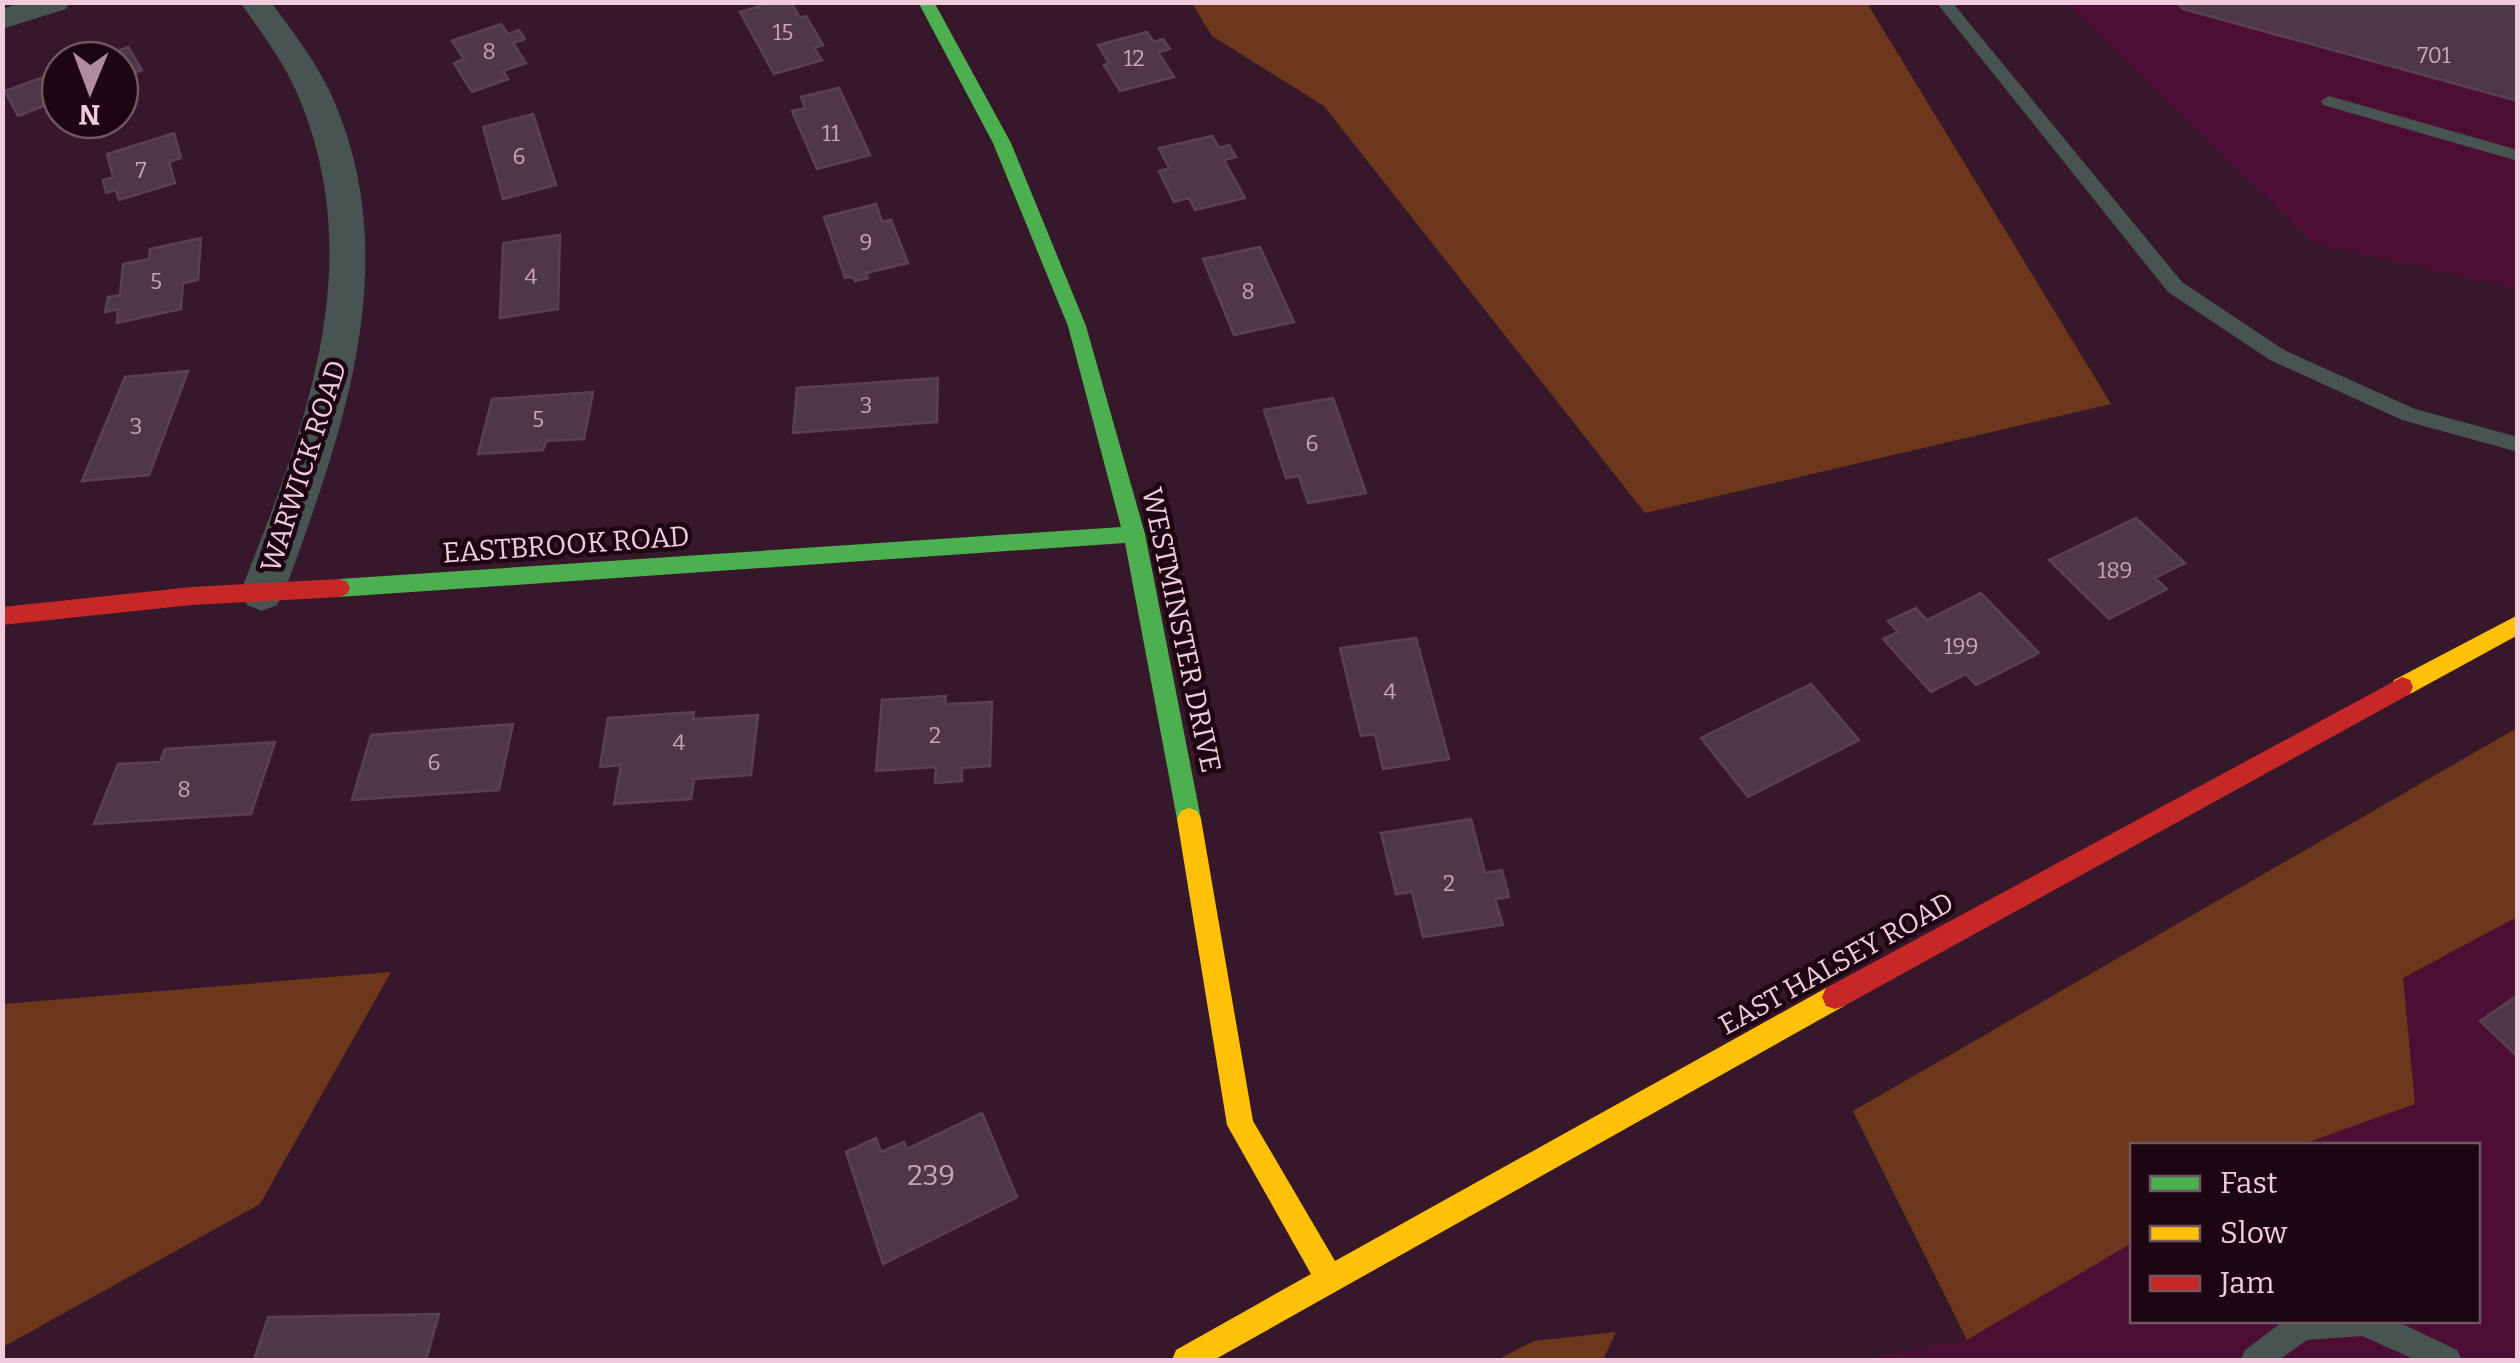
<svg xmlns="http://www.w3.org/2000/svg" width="2520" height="1363" viewBox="0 0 2520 1363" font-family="Bitter,serif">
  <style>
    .built { fill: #4c0f33 }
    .forest { fill: #6d371b }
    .building { fill: #503748; stroke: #594153; stroke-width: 2.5 }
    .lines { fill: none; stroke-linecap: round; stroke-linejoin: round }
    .lane { fill: #475451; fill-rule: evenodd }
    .street { fill: #475451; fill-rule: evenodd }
    .fast { fill: #4caf50; fill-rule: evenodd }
    .slow { fill: #ffc107; fill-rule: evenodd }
    .jam { fill: #c62828; fill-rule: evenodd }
    .labels { text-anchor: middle; stroke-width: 9; stroke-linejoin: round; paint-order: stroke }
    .number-label { font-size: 22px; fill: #c8a6b7 }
    .street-label { font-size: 28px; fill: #f0cbdc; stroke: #1d0612 }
    .near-number-label { font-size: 28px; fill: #c8a6b7 }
  </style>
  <rect width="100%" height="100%" fill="#37182a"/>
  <path class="built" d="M2065,3h452v286l-204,-46z
    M2517,917v443h-660l110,-20 165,-97v77h346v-174l-178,-1 10,-5 93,-162z"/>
  <path class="forest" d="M1192,3h675l244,401 -466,109 -321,-407 -112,-70z
    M2517,728v189l-114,61 12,126 -115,41 -168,1v97l-165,97 -114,-229z
    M391,972l-131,232 -257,143v-343z
    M1616,1332l-13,28h-106l37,-19z"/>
  <path class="building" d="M773,2h18l9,16 6,-2 17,29 -9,3 8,12 -48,14 -34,-62z
    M2177,2h341v99l-335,-92z
    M501,24l7,10 11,-4 6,9 -12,4 13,20 -23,8 5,8 -36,13 -18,-29 10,-4 -12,-18z
    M1147,32l7,10 9,-3 7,10 -12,3 16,25 -54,14 -16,-26 5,-2 -11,-18z
    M128,47l14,23 -22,8v-18h-28z
    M60,71v29l-42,16 -13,-25z
    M839,88l31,67 -53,14 -25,-58 13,-3 -4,-11z
    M533,114l23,71 -53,14 -20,-72z
    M174,133l7,25 -12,4 6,21 -56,17 -3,-10 -10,3 -3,-13 10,-3 -6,-23z
    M1212,136l7,12 10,-3 7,12 -12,3 21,38 -50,12 -6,-12 -15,4 -15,-31 10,-3 -10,-20z
    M876,204l6,18 9,-2 17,43 -42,10 2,5 -13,3 -2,-4 -8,1 -21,-61z
    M560,235l-2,74 -58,9 3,-75z
    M201,238l-3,42 -15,3 -2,26 -64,14 1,-14 -13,3 3,-15 12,-2 3,-31 26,-5 1,-10z
    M1260,247l34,75 -60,13 -31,-76z
    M188,371l-39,104 -67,6 43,-104z
    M938,378l-1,44 -144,11 4,-45z
    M593,392l-9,47 -38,2 -3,9 -65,4 14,-55z
    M1333,398l33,95 -58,10 -9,-27 -13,2 -22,-68z
    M2136,518l49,45 -30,15 12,11 -58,30 -60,-59z
    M1981,593l58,60 -63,32 -10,-11 -35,18 -48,-53 15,-7 -10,-11 28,-13 11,12z
    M1416,638l33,121 -66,10 -8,-35 -14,2 -21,-88z
    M1811,684l48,56 -111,57 -47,-59z
    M946,696l-1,8 47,-2 -2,64 -28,2v13l-27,2 1,-16 -60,4 6,-71z
    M694,712l-1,7 65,-4 -7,60 -57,4 -3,20 -77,5 7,-39 -21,2 8,-49z
    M513,724l-14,66 -147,10 19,-65z
    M275,742l-24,72 -157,10 24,-60 42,-2 5,-13z
    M1471,819l14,54 17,-3 7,27 -14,2 8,26 -80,12 -11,-45 -16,2 -15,-61z
    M2518,995v62l-38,-36z
    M982,1113l35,84 -134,67 -37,-112 30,-14 5,14 23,-10 3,7z
    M439,1314l-13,46h-172l14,-43z"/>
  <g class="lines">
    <path class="lane" d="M1936,2h16l230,280 102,68 131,59 103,28v15l-116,-32 -132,-60 -102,-68z
      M2329,96l189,54v11l-195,-56 -2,-4z
      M2285,1320h109l63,30 5,10h-46l-54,-24 -55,4 -28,20h-38l4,-10z"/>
    <path class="street" d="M23,2h47l-4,7 -64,20v-20z
      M240,2h31c21,29 44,58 59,90 77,167 13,339 -46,501l-7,12 -15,6 -15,-6 -7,-12c64,-163 131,-329 57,-500 -14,-33 -37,-62 -57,-91z"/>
    <path class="fast" d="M918,2h16l77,141 75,183 59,208 56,285 -4,8 -8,3 -8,-3 -4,-8 -52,-276 -786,54 -8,-3 -3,-6 3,-6 8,-3 782,-52 -53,-201 -75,-183z"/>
    <path class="slow" d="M2518,615v20l-108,59h-16l-3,-7 3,-7z
      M1189,808l8,3 4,8 52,302 82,140 491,-273 9,-3 9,3 4,9 -4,9 -630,354h-42l4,-10 135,-76 -84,-149 -50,-306 4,-8z"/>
    <path class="jam" d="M339,579l8,3 3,6 -3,6 -8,3 -147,8 -190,20v-18l190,-20z
      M2402,677l8,3 3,7 -3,7 -566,312 -9,3 -9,-3 -4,-9 4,-9z"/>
  </g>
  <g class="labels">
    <g class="number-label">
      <text x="783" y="40">15</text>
      <text x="489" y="59">8</text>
      <text x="2434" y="63">701</text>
      <text x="1134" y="66">12</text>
      <text x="831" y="141">11</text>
      <text x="519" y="164">6</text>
      <text x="141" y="178">7</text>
      <text x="866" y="250">9</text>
      <text x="531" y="284">4</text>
      <text x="156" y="289">5</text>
      <text x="1248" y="299">8</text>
      <text x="866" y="413">3</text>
      <text x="538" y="427">5</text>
      <text x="136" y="434">3</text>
      <text x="1312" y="451">6</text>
      <text x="2115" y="578">189</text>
      <text x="1961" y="654">199</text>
      <text x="1390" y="699">4</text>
      <text x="935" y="743">2</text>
      <text x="679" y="750">4</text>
      <text x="434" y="770">6</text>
      <text x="184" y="797">8</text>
      <text x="1449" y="891">2</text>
    </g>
    <g class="street-label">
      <text transform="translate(303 466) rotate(-72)" y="10">WARWICK ROAD</text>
      <text transform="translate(566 544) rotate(-4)" y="10">EASTBROOK ROAD</text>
      <text transform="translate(1182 630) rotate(78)" y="10">WESTMINSTER DRIVE</text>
      <text transform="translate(1836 963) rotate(-29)" y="10">EAST HALSEY ROAD</text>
    </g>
    <g class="near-number-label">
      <text x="931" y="1185">239</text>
    </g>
  </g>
  <rect width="2520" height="1363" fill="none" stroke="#f0cbdc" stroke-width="10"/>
  <rect x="2130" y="1143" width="350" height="180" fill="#1d0612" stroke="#715563" stroke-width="2.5"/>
  <rect x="2150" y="1176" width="50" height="15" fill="#4caf50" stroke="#715563" stroke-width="2.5"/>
  <text x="2220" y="1193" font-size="30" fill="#f0cbdc">Fast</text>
  <rect x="2150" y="1226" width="50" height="15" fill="#ffc107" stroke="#715563" stroke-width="2.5"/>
  <text x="2220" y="1243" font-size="30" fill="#f0cbdc">Slow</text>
  <rect x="2150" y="1276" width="50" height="15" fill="#c62828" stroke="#715563" stroke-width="2.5"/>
  <text x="2220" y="1293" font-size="30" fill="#f0cbdc">Jam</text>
  <g transform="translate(90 90) rotate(181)"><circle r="48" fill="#1d0612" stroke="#715563" stroke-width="2.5"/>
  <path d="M0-8L18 38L0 25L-18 38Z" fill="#af8c9e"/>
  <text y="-15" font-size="28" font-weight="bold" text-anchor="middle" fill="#f0cbdc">N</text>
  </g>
</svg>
